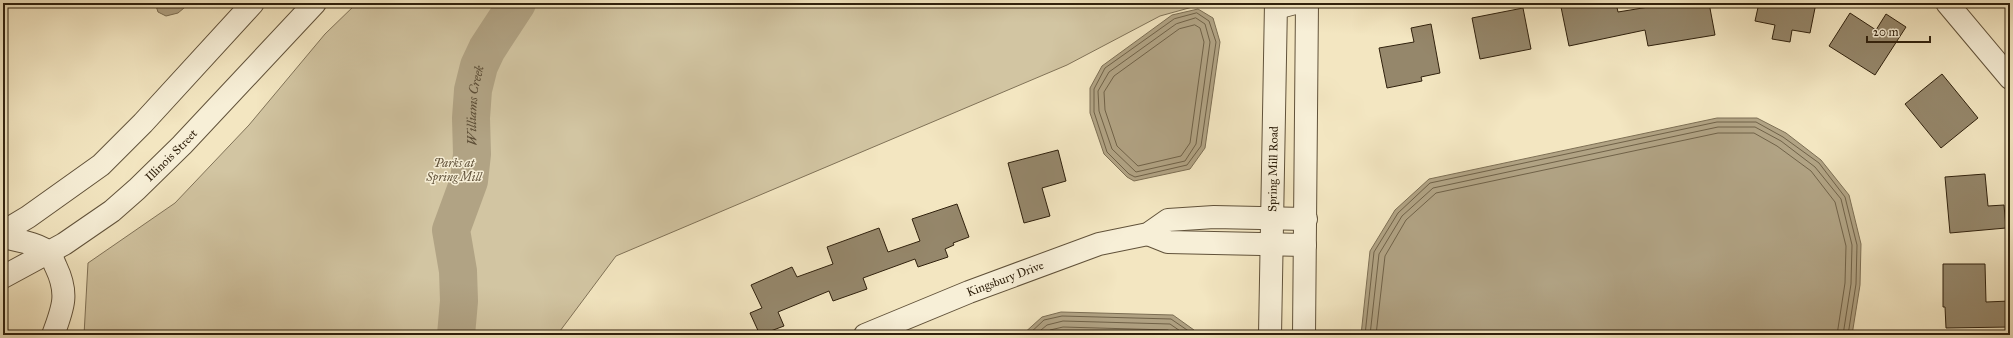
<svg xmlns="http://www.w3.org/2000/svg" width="2013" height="338" viewBox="0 0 2013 338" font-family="'IM FELL Great Primer',serif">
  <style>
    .green { fill: #d2c5a2; stroke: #817358 }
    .water { fill: #b1a384; stroke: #7d6f54 }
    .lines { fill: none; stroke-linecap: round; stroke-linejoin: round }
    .shore { stroke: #706248; stroke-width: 1 }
    .river { stroke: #b1a384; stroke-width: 38 }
    .building { fill: #95876b; stroke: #30210d }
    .minor-casing { stroke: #61523a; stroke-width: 24 }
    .tertiary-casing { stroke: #61523a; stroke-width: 24 }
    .minor { stroke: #f7efd7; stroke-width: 22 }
    .tertiary { stroke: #f7efd7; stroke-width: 22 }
    .labels { text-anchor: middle; stroke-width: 3; stroke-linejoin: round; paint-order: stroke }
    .street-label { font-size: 12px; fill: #30210d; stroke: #f7efd7 }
    .park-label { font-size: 12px; font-style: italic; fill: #61523a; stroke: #f7efd7 }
    .water-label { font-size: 13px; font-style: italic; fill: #5d4e37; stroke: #f7efd7 }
  </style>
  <rect width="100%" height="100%" fill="#f3e6c1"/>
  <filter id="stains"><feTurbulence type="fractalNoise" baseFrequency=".005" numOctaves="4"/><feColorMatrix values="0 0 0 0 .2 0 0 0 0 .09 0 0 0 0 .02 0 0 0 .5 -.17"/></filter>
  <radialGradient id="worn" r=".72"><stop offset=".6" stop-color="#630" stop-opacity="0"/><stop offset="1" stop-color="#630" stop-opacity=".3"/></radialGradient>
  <path class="green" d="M357,3h850l-47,13 -93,49 -451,191 -59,79h-473l4,-72 87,-60 74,-78 76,-91z"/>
  <path class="water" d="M155,3h35l-12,10 -12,3 -8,-4z
    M1198,9l15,9 7,24 -15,106 -15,21 -56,12 -7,-4 -23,-23 -14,-41v-25l12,-22 70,-51z
    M1717,118h40l29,15 35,27 28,35 12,49 -1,41 -8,50h-491l9,-84 25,-41 34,-31z
    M1061,312l112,3 21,15 1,5h-173l20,-18z"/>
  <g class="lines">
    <path class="shore" d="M1197,13l12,8 7,21 -15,104 -14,19 -52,12 -6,-3 -22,-22 -13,-40v-23l11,-21 69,-49z
      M1196,18l9,6 5,18 -14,102 -11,17 -49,11 -24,-23 -13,-38 -1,-20 11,-19 67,-48z
      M1195,25l5,3 4,14 -14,101 -9,13 -43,10 -21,-20 -12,-36 -1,-18 10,-16 65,-47z
      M1028,335l16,-15 18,-4 109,3 19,13 1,3
      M1035,335l12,-10 16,-4 107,3 16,11
      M1044,335l6,-5 13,-3 105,3 8,5
      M1365,335l9,-83 24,-39 32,-30 287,-61h39l27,15 36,26 26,34 12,48 -1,39 -8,51
      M1370,335l9,-81 23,-38 31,-28 285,-61h37l26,14 34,26 26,32 11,46 -1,39 -8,51
      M1376,335l9,-79 21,-36 30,-27 282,-60h36l23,13 34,25 24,31 11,44 -1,37 -8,52"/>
    <path class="river" id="s1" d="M456,335l3,-34 -1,-30 -7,-41 18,-49 3,-27 -1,-36 2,-28 6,-24 8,-17 30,-46"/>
  </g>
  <path class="building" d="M1581,3h35l2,9 43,-7v-2h48l6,32 -67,11 -3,-16 -76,16 -8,-39z
    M1759,3h57l-6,30 -18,-3 -2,12 -18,-3 3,-14 -20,-4z
    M1523,8l8,41 -51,10 -8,-41z
    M1850,13l26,17 10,-16 20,13 -31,48 -46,-29z
    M1431,24l9,49 -19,4 1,4 -35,7 -8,-40 35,-6 -3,-14z
    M1942,74l36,44 -37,30 -36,-44z
    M1058,150l8,31 -24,7 8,28 -26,7 -16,-60z
    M1985,174l3,32 16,-1 2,23 -56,5 -5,-56z
    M957,204l12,33 -16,6 1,2 -9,4 3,8 -30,10 -3,-8 -52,19 4,11 -34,12 -4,-10 -51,21 6,14 -24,9 -10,-22 12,-5 -11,-23 41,-18 5,10 36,-13 -6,-17 52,-19 9,24 32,-11 -8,-22z
    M1943,264h42l1,38 24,-1v26l-64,1 -1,-21h-2z"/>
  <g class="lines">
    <defs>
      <g id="minor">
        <path d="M1947,3l63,75"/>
        <path d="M1276,8l19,-5"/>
        <path d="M1148,234l20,8 137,3"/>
        <path d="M3,237c12,3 38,7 46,16 3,3 5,10 7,14 13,27 7,41 -3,68"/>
        <path id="s2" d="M865,335l104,-43 130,-48 49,-10 20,-14 46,-3 92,2"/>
      </g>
      <g id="tertiary">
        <path d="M3,232l25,-15 73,-52 42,-42 110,-120"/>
        <path id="s3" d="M3,277l61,-33 48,-33 25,-22 45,-44 133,-142"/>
        <path id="s4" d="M1270,335l6,-332"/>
        <path d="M1304,335l3,-332"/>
      </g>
    </defs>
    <use href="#minor" class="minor-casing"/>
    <use href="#tertiary" class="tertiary-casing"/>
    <use href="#minor" class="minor"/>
    <use href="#tertiary" class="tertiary"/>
  </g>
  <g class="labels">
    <g class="street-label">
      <text dy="4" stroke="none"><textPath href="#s3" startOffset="209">Illinois Street</textPath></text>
      <text dy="4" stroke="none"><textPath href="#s4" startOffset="166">Spring Mill Road</textPath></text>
      <text dy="4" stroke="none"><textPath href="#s2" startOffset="151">Kingsbury Drive</textPath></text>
    </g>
    <g class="park-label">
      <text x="454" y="167">Parks at<tspan x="454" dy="14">Spring Mill</tspan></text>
    </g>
    <g class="water-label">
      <text dy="5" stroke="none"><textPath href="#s1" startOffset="234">Williams Creek</textPath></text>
    </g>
  </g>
  <rect width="2013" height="338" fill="none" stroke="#f3e6c1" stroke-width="16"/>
  <rect x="4" y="4" width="2005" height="330" fill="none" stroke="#30210d" stroke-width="2"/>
  <rect x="8" y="8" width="1997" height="322" fill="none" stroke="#30210d"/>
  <path d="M1867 36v6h63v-6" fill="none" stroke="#30210d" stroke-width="2"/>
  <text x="1873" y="36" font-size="12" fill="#30210d" stroke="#f7efd7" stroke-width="3" paint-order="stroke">20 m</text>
  <rect width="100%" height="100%" filter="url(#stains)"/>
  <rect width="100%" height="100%" fill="url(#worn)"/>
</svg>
